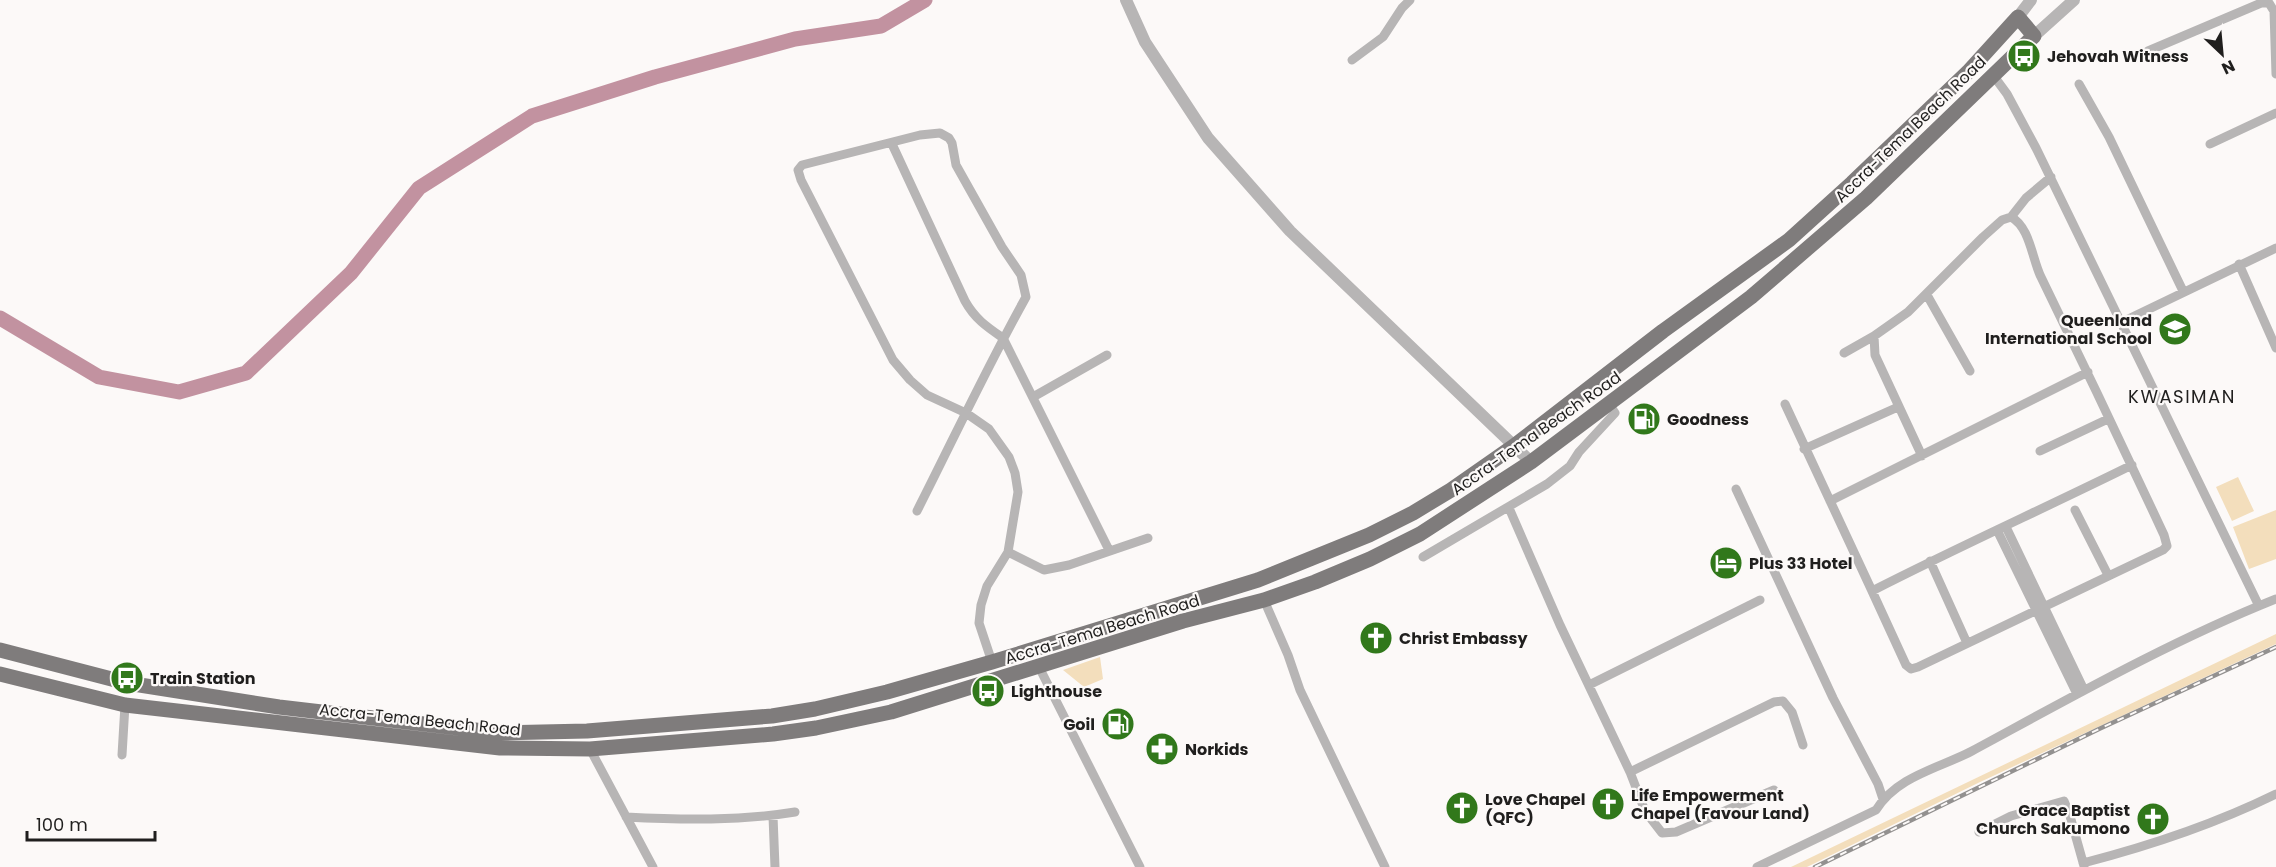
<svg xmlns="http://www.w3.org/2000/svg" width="2276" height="867" viewBox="0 0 2276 867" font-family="Poppins,sans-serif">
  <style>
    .green { fill: #f3debc }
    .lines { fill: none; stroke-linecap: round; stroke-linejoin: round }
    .river { stroke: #c292a0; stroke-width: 15 }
    .minor { stroke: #b7b5b5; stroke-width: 9 }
    .tertiary { stroke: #b7b5b5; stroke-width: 12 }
    .primary { stroke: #7f7c7c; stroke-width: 15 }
    .rail-casing { stroke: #939190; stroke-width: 4.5 }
    .rail { stroke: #fcf9f8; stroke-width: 2; stroke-dasharray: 7; stroke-linecap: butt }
    .labels { text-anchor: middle; stroke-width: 4.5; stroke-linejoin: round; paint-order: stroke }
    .poi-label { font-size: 16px; font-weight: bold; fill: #201f1e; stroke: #fcf9f8; text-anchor: start }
    .street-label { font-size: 16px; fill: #201f1e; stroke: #fcf9f8 }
    .neighbourhood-label { font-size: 18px; letter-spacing: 1.5px; fill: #201f1e; stroke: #fcf9f8 }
  </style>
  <rect width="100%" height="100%" fill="#fcf9f8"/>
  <path class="green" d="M2238,477l16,34 -22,10 -16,-34z
    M2276,510v49l-27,10 -16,-42z
    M2276,634v10l-298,139 -171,84h-16z
    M1100,657l3,22 -19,8 -21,-17z"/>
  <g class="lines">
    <path class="river" d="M0,318l99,59 80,15 67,-19 105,-100 68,-85 113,-72 123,-39 140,-38 86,-13 44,-26"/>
    <path class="minor" d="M2148,51l113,-48h8l5,8 2,63
      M1352,60l31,-23 19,-29 8,-8
      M1993,75l14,19 29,54 223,458
      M2079,84l30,53 74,154
      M892,144l73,157c10,18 22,26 38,37l106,212
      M2210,144l66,-31
      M2011,217c19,10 21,42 30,60 42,86 83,172 123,258l3,11 -4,4 -245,117 -7,2 -5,-4 -34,-74c86,-44 173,-83 260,-126
      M2239,264l37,84
      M1927,295l43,76
      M2120,323l156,-75
      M1874,336l1,19 47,101
      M1844,353l30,-17 34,-24 75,-75 19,-17 9,-3 15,-19 25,-21
      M1033,397l74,-42
      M1785,404l87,187
      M1804,449l94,-42
      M2040,451l68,-32
      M1736,489l97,209 45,86 5,15
      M1830,501l258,-129
      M1509,508l51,117 70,147 15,39 17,22 14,-1 98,-42
      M2075,510l33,65
      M917,511c36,-71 70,-144 109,-214l-5,-22 -19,-28 -46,-82 -4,-22 -3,-5 -9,-5 -20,2 -118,30 -4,5 3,10 92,180 17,20 17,15 39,18 23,16 20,28 6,16 3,19 -10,60 -21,34 -6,19 -2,18 13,39
      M2006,527l78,163
      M1997,530l80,164
      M1008,552l36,18 25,-5 79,-27
      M1423,557l124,-73 23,-18 9,-14 36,-39 -6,-9
      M1930,561l37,82
      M1264,600l24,55 12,35 85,177
      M1039,667l101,200
      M1589,685l171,-85
      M590,749l63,118
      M122,755l3,-50
      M1630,772l144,-70 9,-1 9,11 11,33
      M773,816l2,51
      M626,817c56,3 114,4 169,-5
      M1979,832l32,-16 53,-15 6,15 14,50
      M2083,863c66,-17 132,-39 193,-69
      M1757,867l119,-57c21,-34 64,-42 96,-59 100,-54 199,-110 304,-152"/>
    <path class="tertiary" d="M1126,0l19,42 63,96 82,93 241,231
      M2018,17l13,-17
      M2034,36l40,-36"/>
    <path class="primary" d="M0,650l127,33 152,24 222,26 86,-2 185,-15 43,-7 72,-17 105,-30 266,-82 111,-45 44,-22 38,-23 63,-44 149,-115 126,-91 63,-57 116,-111 50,-55 16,19 -168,162 -115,99 -220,165 -111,72 -50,25 -55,23 -51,18 -81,21 -292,91 -75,16 -43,6 -183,15 -90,-1 -375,-43 -125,-31"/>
    <defs>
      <path id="rail" d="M1815,867l284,-138 177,-82"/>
    </defs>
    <use href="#rail" class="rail-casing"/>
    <use href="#rail" class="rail"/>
  </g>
  <defs>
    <symbol id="bus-disc" viewBox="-11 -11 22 22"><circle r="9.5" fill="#31781b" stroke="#fcf9f8"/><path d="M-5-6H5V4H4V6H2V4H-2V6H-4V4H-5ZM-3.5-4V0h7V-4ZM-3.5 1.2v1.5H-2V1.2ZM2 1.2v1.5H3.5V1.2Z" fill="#fff"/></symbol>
    <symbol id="school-disc" viewBox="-11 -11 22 22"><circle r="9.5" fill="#31781b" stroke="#fcf9f8"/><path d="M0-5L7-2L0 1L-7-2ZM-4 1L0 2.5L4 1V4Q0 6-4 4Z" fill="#fff"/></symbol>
    <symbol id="fuel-disc" viewBox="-11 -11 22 22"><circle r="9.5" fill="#31781b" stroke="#fcf9f8"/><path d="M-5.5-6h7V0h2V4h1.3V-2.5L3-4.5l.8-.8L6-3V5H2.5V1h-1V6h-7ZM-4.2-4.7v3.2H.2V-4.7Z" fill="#fff"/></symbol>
    <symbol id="hotel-disc" viewBox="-11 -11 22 22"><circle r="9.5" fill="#31781b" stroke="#fcf9f8"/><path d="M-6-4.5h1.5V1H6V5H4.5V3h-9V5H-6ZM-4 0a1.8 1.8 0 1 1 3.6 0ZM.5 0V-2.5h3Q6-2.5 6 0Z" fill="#fff"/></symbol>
    <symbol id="church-disc" viewBox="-11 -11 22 22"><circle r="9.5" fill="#31781b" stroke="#fcf9f8"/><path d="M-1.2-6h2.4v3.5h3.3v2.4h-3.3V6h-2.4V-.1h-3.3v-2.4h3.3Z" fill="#fff"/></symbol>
    <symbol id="pharmacy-disc" viewBox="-11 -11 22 22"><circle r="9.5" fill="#31781b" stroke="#fcf9f8"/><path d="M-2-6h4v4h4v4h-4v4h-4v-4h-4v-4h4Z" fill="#fff"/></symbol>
  </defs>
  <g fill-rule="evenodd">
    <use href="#bus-disc" x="2005" y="37" width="38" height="38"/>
    <use href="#school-disc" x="2156" y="310" width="38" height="38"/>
    <use href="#fuel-disc" x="1625" y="400" width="38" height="38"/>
    <use href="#hotel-disc" x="1707" y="544" width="38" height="38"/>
    <use href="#church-disc" x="1357" y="619" width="38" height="38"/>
    <use href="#bus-disc" x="108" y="659" width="38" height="38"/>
    <use href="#bus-disc" x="969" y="672" width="38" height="38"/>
    <use href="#fuel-disc" x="1099" y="705" width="38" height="38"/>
    <use href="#pharmacy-disc" x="1143" y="730" width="38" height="38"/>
    <use href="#church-disc" x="1589" y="785" width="38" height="38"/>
    <use href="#church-disc" x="1443" y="789" width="38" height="38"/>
    <use href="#church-disc" x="2134" y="800" width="38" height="38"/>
  </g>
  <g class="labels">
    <g class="poi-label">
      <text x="2047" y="62">Jehovah Witness</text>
      <text x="2152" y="326" text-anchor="end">Queenland<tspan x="2152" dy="18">International School</tspan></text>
      <text x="1667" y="425">Goodness</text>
      <text x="1749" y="569">Plus 33 Hotel</text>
      <text x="1399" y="644">Christ Embassy</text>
      <text x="150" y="684">Train Station</text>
      <text x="1011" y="697">Lighthouse</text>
      <text x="1095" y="730" text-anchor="end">Goil</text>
      <text x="1185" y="755">Norkids</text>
      <text x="1631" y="801">Life Empowerment<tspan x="1631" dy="18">Chapel (Favour Land)</tspan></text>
      <text x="1485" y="805">Love Chapel<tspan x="1485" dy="18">(QFC)</tspan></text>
      <text x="2130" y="816" text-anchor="end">Grace Baptist<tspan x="2130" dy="18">Church Sakumono</tspan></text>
    </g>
    <g class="street-label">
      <text transform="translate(1910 129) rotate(-44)" y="6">Accra-Tema Beach Road</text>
      <text transform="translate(1536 433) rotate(-35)" y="6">Accra-Tema Beach Road</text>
      <text transform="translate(1102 629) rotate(-17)" y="6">Accra-Tema Beach Road</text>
      <text transform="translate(420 719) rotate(6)" y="6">Accra-Tema Beach Road</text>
    </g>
    <g class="neighbourhood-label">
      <text x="2182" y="403">KWASIMAN</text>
    </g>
  </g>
  <g transform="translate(2222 54) rotate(154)" stroke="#fcf9f8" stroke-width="4.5" paint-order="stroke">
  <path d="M0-4.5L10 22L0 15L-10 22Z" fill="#201f1e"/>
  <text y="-9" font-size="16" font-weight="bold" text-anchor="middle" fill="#201f1e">N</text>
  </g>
  <path d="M27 831v9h128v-9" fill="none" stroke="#201f1e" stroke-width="3"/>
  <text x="36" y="831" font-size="18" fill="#201f1e" stroke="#fcf9f8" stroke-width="4.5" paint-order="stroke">100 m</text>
</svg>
